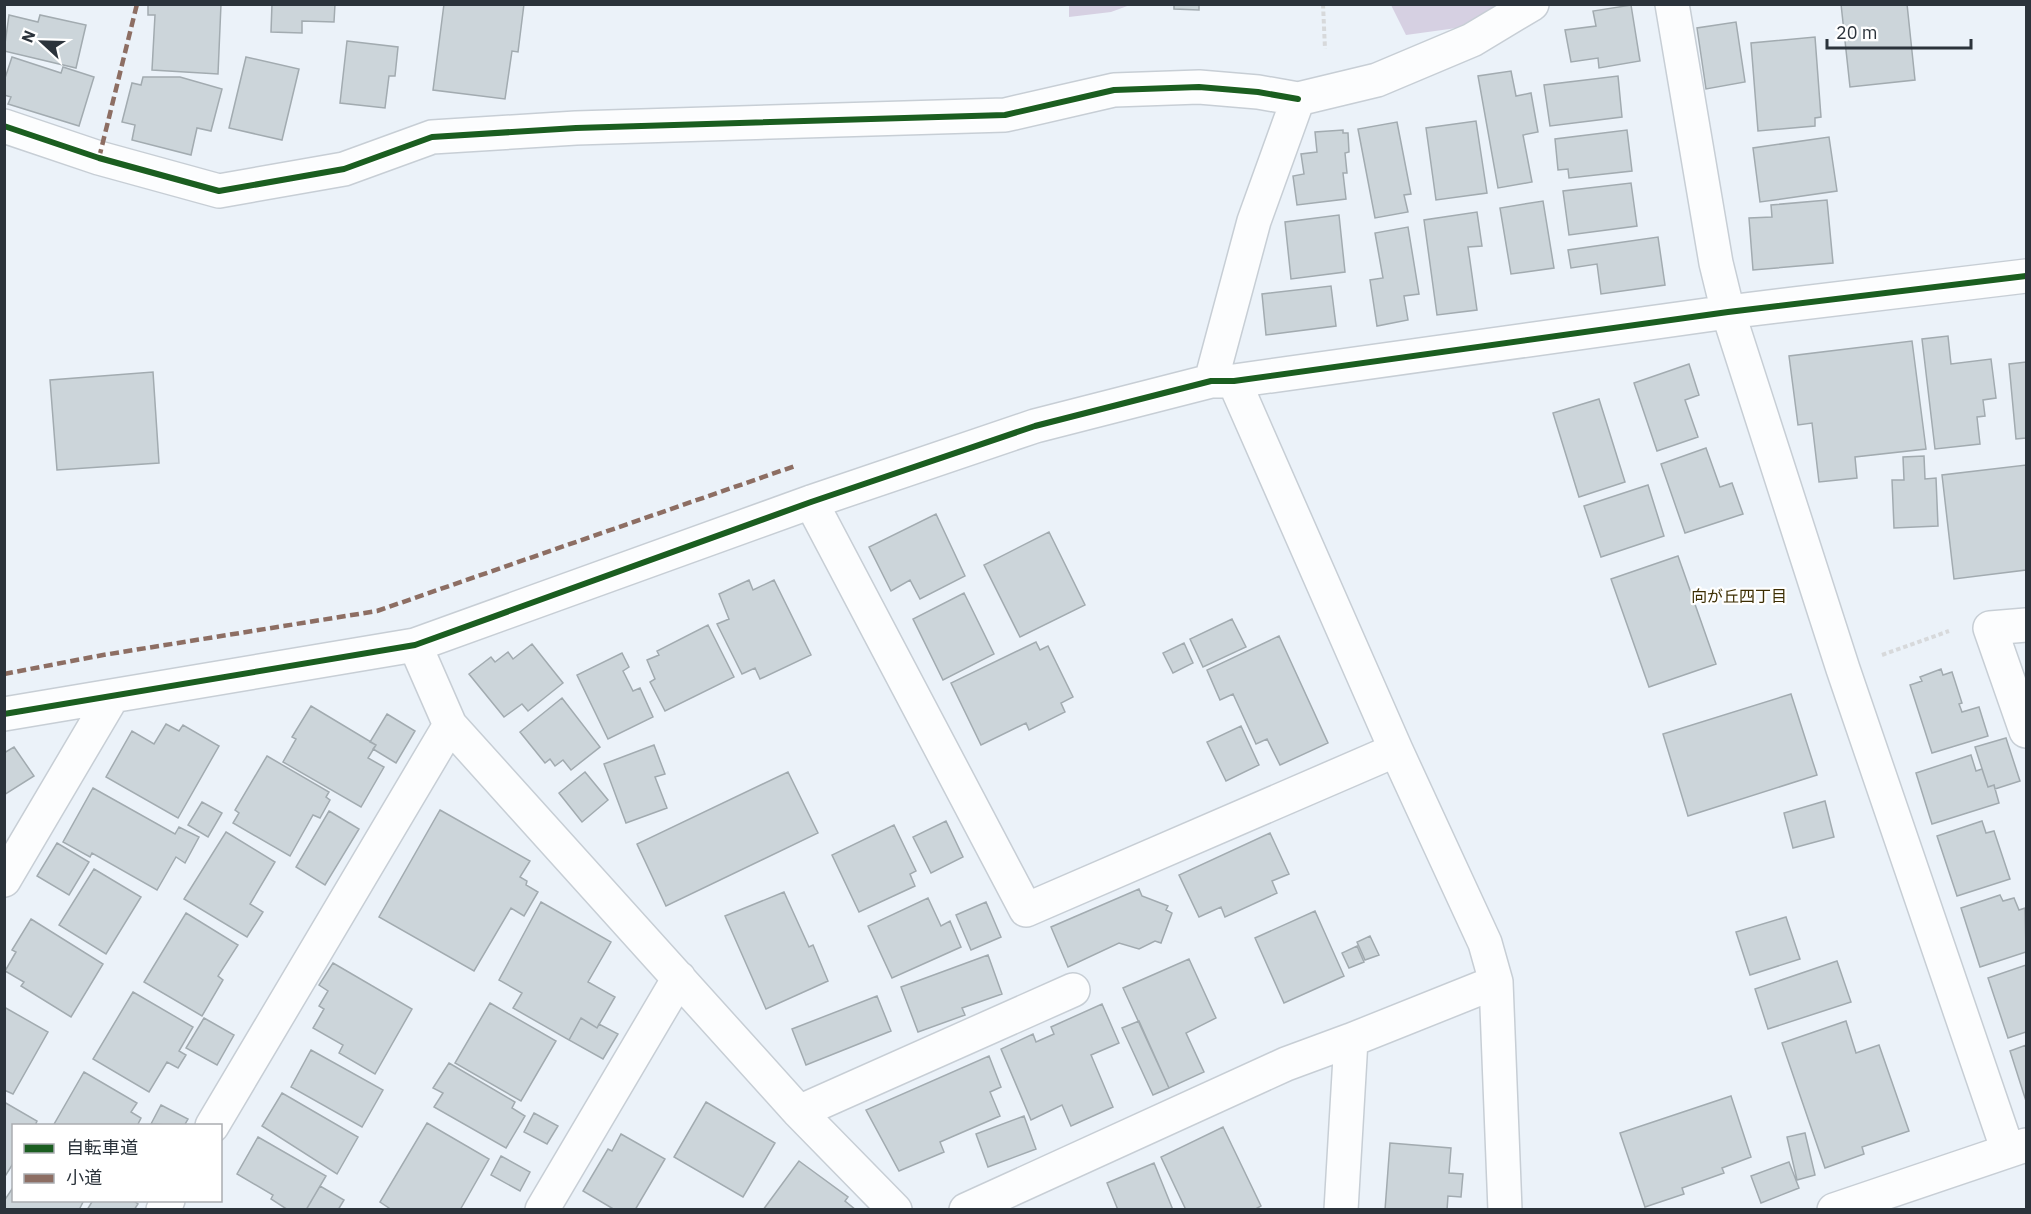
<svg xmlns="http://www.w3.org/2000/svg" width="2031" height="1214" viewBox="0 0 2031 1214" font-family="'IBM Plex Sans','Noto Sans JP',sans-serif">
  <style>
    .green { fill: #d6d0e2 }
    .building { fill: #ccd5da; stroke: #a2abb0; stroke-width: 1.5 }
    .lines { fill: none; stroke-linecap: round; stroke-linejoin: round }
    .minor-casing { stroke: #c7ced5; stroke-width: 36 }
    .path { stroke: #d7d9db; stroke-width: 4; stroke-dasharray: 4.5 3; stroke-linecap: butt }
    .minor { stroke: #fcfdfe; stroke-width: 33 }
    .quiet { stroke: #8d6e63; stroke-width: 4.5; stroke-dasharray: 9 4.5; stroke-linecap: butt }
    .cycleway-casing { stroke: #fff; stroke-width: 10 }
    .cycleway { stroke: #1b5e20; stroke-width: 6 }
    .labels { text-anchor: middle; stroke-width: 4.5; stroke-linejoin: round; paint-order: stroke }
    .neighbourhood-label { font-size: 16px; fill: #3c2e03; stroke: #fff }
  </style>
  <rect width="100%" height="100%" fill="#ebf2f9"/>
  <path class="green" d="M1069,5v-1l61,1 -19,7 -42,5z
    M1391,5h111l-38,22 -58,8z"/>
  <path class="building" d="M148,4h73l-3,70 -66,-4 3,-55h-7z
    M272,4h63l-1,18 -32,-1v12l-31,-1z
    M444,4h80l-6,48 -6,-1 -7,48 -72,-9z
    M1174,4h25v6l-25,-1z
    M1841,4h66l8,76 -65,7z
    M1631,5l9,56 -41,7 -1,-10 -27,4 -6,-32 31,-4 -3,-15z
    M9,15l29,7 2,-7 46,10 -10,43 -72,-17z
    M1736,22l9,60 -39,7 -9,-61z
    M1815,37l6,80 -6,1v8l-57,5 -7,-88z
    M347,41l51,6 -3,29h-6l-4,32 -45,-5z
    M12,57l49,16 2,-6 31,10 -15,49 -71,-22 3,-7 -7,-2v-14z
    M246,57l53,12 -17,71 -53,-12z
    M1511,71l5,25 15,-3 7,39 -15,3 9,47 -34,6 -20,-112z
    M1618,76l4,41 -72,9 -6,-41z
    M143,77h37l42,12 -11,42 -14,-3 -6,27 -59,-15 3,-15 -13,-3 10,-39 9,2z
    M1476,121l11,72 -51,7 -10,-72z
    M1397,122l14,72 -7,1 4,17 -33,6 -17,-89z
    M1343,130v3h5l1,19 -4,1 2,20h-4l3,26 -49,6 -4,-29 11,-2 -3,-20 16,-2 -2,-20z
    M1627,130l5,41 -63,7 -1,-9 -10,1 -3,-31z
    M1829,137l8,54 -77,11 -7,-54z
    M1631,183l6,43 -68,9 -6,-44z
    M1827,200l6,63 -80,7 -4,-52 23,-1 -1,-12z
    M1543,201l11,67 -43,6 -11,-66z
    M1477,212l5,34 -14,1 9,63 -40,5 -13,-95z
    M1339,215l6,57 -54,7 -6,-57z
    M1408,227l11,67 -15,2 4,24 -31,6 -7,-46 13,-2 -8,-45z
    M1658,237l7,48 -64,9 -4,-30 -26,4 -3,-18z
    M1331,286l5,40 -70,9 -4,-41z
    M1948,336l3,28 40,-5 5,39 -13,2 2,16 -8,1 3,27 -45,5 -13,-110z
    M1912,341l14,108 -71,8 2,21 -38,4 -7,-59 -14,2 -9,-69z
    M2026,362v76l-10,1 -7,-75z
    M1689,364l10,31 -14,5 13,37 -41,14 -23,-68z
    M153,372l6,91 -102,7 -7,-90z
    M1599,399l26,83 -46,15 -26,-84z
    M1706,448l14,39 12,-4 11,31 -58,19 -24,-69z
    M1924,456l1,23 11,-1 2,48 -44,2 -2,-48h12l-1,-23z
    M2026,465v105l-72,9 -12,-104z
    M1648,485l16,51 -63,21 -17,-51z
    M936,514l29,62 -45,23 -10,-19 -19,11 -22,-44z
    M1049,532l36,73 -65,32 -36,-72z
    M1678,556l38,108 -67,23 -38,-108z
    M749,580l4,10 21,-10 37,75 -51,24 -5,-11 -13,6 -25,-50 12,-5 -10,-25z
    M964,593l30,61 -51,26 -30,-61z
    M1232,619l14,28 -43,20 -13,-28z
    M708,625l26,52 -69,34 -15,-29 5,-3 -8,-19 12,-5 -2,-4z
    M1279,636l49,107 -48,22 -13,-26 -11,5 -23,-50 -13,6 -13,-30z
    M1036,642l4,8 8,-4 25,51 -12,6 4,9 -36,18 -3,-7 -45,22 -30,-62z
    M1184,643l9,20 -20,10 -10,-20z
    M532,644l31,39 -35,28 -6,-7 -18,13 -35,-43 22,-17 4,5 13,-10 5,7z
    M622,653l7,14 -6,4 10,20 7,-3 13,29 -45,22 -31,-64z
    M1941,669l2,6 9,-3 10,31 -3,1 3,8 17,-5 9,29 -56,17 -22,-68 12,-4 -2,-4z
    M1791,694l26,81 -129,41 -25,-82z
    M562,698l38,49 -29,23 -8,-10 -8,6 -5,-7 -5,4 -25,-31z
    M311,706l65,39 -8,13 16,9 -23,40 -78,-45 13,-23 -4,-2z
    M387,714l28,17 -19,32 -23,-14 3,-4 -6,-3z
    M166,724l13,7 4,-6 36,21 -41,72 -72,-41 26,-46 22,13z
    M1241,726l18,39 -33,16 -19,-39z
    M2006,738l14,43 -25,8 -1,-4 -6,2 -13,-40z
    M654,745l11,29 -10,3 12,31 -41,15 -22,-59z
    M14,747l20,29 -30,19v-42z
    M1971,755l5,16 6,-2 6,18 6,-2 5,18 -67,21 -16,-51z
    M267,756l62,36 -3,5 4,3 -10,18 -7,-3 -23,41 -57,-33 6,-10 -4,-3z
    M585,772l23,28 -26,22 -23,-29z
    M788,772l30,61 -152,73 -29,-62z
    M93,788l82,46 4,-7 20,10 -14,26 -9,-6 -19,33 -65,-37 -2,4 -27,-15z
    M1825,801l9,36 -41,11 -9,-35z
    M202,802l20,11 -14,24 -20,-12z
    M440,810l90,51 -10,16 7,4 -1,4 12,7 -14,24 -13,-8 -37,63 -95,-54z
    M329,811l30,18 -34,56 -29,-18z
    M946,821l17,36 -32,16 -18,-36z
    M1982,821l4,12 8,-2 16,48 -53,17 -20,-60z
    M894,825l22,46 -6,3 5,12 -56,26 -27,-57z
    M226,832l49,30 -25,42 13,8 -16,25 -63,-38z
    M1270,833l19,41 -17,7 5,12 -52,24 -4,-10 -22,10 -20,-42z
    M57,843l32,19 -20,33 -32,-19z
    M94,869l47,28 -35,57 -47,-29z
    M1139,889l3,7 26,10 -2,4 6,3 -11,30 -6,-2 -16,8 -20,-6 -51,24 -17,-40z
    M784,892l25,55 4,-2 15,36 -62,28 -41,-93z
    M2000,895l3,6 11,-3 5,12 6,-2 1,44 -46,15 -19,-59z
    M928,898l13,28 9,-5 11,26 -69,31 -24,-52z
    M541,902l70,40 -23,40 27,15 -18,31 -16,-10 -12,22 -56,-32 9,-15 -23,-13z
    M986,902l15,35 -30,13 -15,-35z
    M1315,911l29,65 -60,27 -29,-65z
    M186,913l52,32 -20,31 5,4 -21,36 -58,-34z
    M1786,917l14,42 -50,16 -14,-43z
    M31,919l72,45 -32,53 -50,-31 3,-4 -19,-11 11,-19 -4,-2z
    M1370,936l9,19 -14,5 -8,-18z
    M1357,946l7,16 -15,6 -7,-15z
    M988,955l14,39 -40,14 3,7 -47,17 -17,-45z
    M1189,959l27,59 -30,15 18,39 -35,16 -46,-100z
    M1837,961l14,41 -83,27 -13,-40z
    M333,963l79,46 -37,65 -36,-21 4,-8 -30,-17 11,-19 -5,-3 9,-15 -9,-6z
    M2026,965v67l-18,6 -20,-60z
    M133,992l60,35 -14,24 7,4 -8,13 -11,-6 -18,30 -56,-33z
    M877,996l14,35 -85,34 -14,-36z
    M490,1003l66,38 -35,60 -66,-38z
    M1102,1004l17,39 -28,12 22,52 -42,19 -9,-21 -31,15 -30,-71 32,-15 3,8 18,-8 -3,-7z
    M4,1007l44,25 -35,62 -9,-4z
    M204,1018l30,17 -17,30 -31,-17z
    M581,1018l16,10 2,-4 19,10 -15,25 -34,-19z
    M1139,1021l30,67 -16,7 -31,-67z
    M1846,1021l10,32 23,-8 30,86 -47,16 2,7 -39,14 -43,-125z
    M2026,1045v56l-16,-50z
    M311,1050l72,40 -21,37 -71,-40z
    M989,1056l12,31 -11,5 10,24 -60,26 4,10 -45,19 -33,-61z
    M449,1063l66,39 -3,6 13,8 -19,32 -72,-41 9,-14 -10,-5z
    M84,1072l53,31 -6,9 10,6 -4,8h-84z
    M282,1093l76,44 -21,37 -75,-48z
    M1731,1096l20,61 -29,11 2,5 -42,15 2,6 -39,13 -25,-74z
    M4,1102l33,19 -2,5h-21v36l-10,16z
    M706,1102l69,41 -32,54 -69,-40z
    M161,1105l27,14 -4,7 -33,-2z
    M534,1113l24,13 -11,18 -23,-12z
    M1024,1116l12,33 -48,18 -12,-33z
    M427,1123l62,36 -29,51h-68l-12,-8z
    M1223,1127l38,79 -7,4h-68l-25,-53z
    M1805,1133l10,42 -18,5 -10,-43z
    M621,1134l44,25 -30,51h-20l-32,-19 25,-42 4,2z
    M258,1137l68,39 -20,34h-18l-17,-11 2,-4 -36,-21z
    M1390,1143l61,5 -2,25 14,1 -2,23 -13,-1 -1,14h-62z
    M501,1156l29,16 -10,19 -29,-16z
    M799,1161l49,36 -3,4 11,9h-93z
    M1789,1162l10,26 -38,15 -10,-27z
    M1154,1163l19,47h-55l-11,-27z
    M14,1186v14h70l-5,10h-75v-9z
    M320,1186l24,14 -6,10h-32z
    M93,1200h40l5,4 -4,6h-47z"/>
  <g class="lines">
    <defs>
      <path id="minor" d="M1672,4l44,259 12,49 115,357 165,482
        M4,126l95,32 120,33 125,-22 88,-32 144,-9 429,-13 109,-25 85,-3 59,5 40,7
        M1211,381l43,-160 44,-122 79,-19 95,-40 60,-36
        M1234,381l162,369 89,193 11,39 -145,58 -10,170
        M811,502l215,408 370,-160
        M2026,625l-36,3 36,103
        M415,645l35,80 349,387 96,98
        M4,714l411,-69 396,-143 224,-76 176,-45h23l494,-69 298,-36
        M4,880l108,-183
        M1496,982l9,228
        M799,1112l274,-122
        M212,1126l238,-401
        M163,1210l5,-10
        M542,1210l137,-232
        M966,1210l320,-146 65,-24
        M1834,1210l192,-65"/>
    </defs>
    <use href="#minor" class="minor-casing"/>
    <path class="path" d="M1323,4l2,45
      M1882,655l67,-24"/>
    <use href="#minor" class="minor"/>
    <path class="quiet" d="M99,158l38,-154
      M4,674l99,-19 274,-44 418,-145"/>
    <defs>
      <path id="cycleway" d="M4,126l95,32 120,33 125,-22 88,-32 144,-9 429,-13 109,-25 85,-3 59,5 40,7
        M4,714l411,-69 396,-143 224,-76 176,-45h23l494,-69 298,-36"/>
    </defs>
    <use href="#cycleway" class="cycleway-casing"/>
    <use href="#cycleway" class="cycleway"/>
  </g>
  <g class="labels">
    <g class="neighbourhood-label">
      <text x="1739" y="602">向が丘四丁目</text>
    </g>
  </g>
  <rect width="2031" height="1214" fill="none" stroke="#2b333b" stroke-width="12"/>
  <rect x="12" y="1124" width="210" height="78" fill="#ffffff" stroke="#aaadb1" stroke-width="1.5"/>
  <rect x="24" y="1144" width="30" height="9" fill="#1b5e20" stroke="#aaadb1" stroke-width="1.5"/>
  <text x="66" y="1154" font-size="18" fill="#2b333b">自転車道</text>
  <rect x="24" y="1174" width="30" height="9" fill="#8d6e63" stroke="#aaadb1" stroke-width="1.5"/>
  <text x="66" y="1184" font-size="18" fill="#2b333b">小道</text>
  <g transform="translate(42 42) rotate(292)" stroke="#ffffff" stroke-width="4.5" paint-order="stroke">
  <path d="M0-4.5L10 22L0 15L-10 22Z" fill="#2b333b"/>
  <text y="-9" font-size="16" font-weight="bold" text-anchor="middle" fill="#2b333b">N</text>
  </g>
  <path d="M1827 39v9h144v-9" fill="none" stroke="#2b333b" stroke-width="3"/>
  <text x="1836" y="39" font-size="18" fill="#2b333b" stroke="#ffffff" stroke-width="4.5" paint-order="stroke">20 m</text>
</svg>
